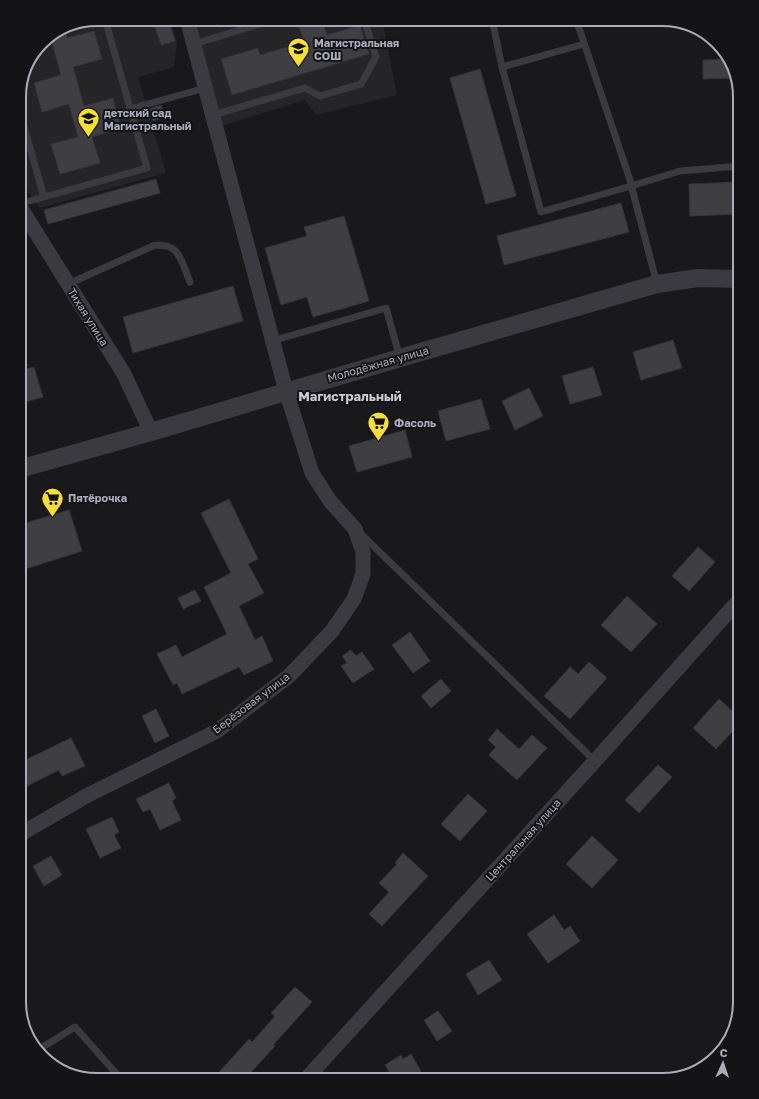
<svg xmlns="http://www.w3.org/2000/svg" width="759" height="1099" viewBox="0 0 759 1099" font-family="'Golos Text',sans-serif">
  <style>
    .built { fill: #252528 }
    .building { fill: #3f3e43; stroke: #343337 }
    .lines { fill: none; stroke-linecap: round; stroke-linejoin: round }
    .service { stroke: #3a3a40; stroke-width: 7 }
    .minor { stroke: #3a3a40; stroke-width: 15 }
    .tertiary { stroke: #3a3a40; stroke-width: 18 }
    .labels { text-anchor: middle; stroke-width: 4; stroke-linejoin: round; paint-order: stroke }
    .poi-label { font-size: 11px; font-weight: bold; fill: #abacbb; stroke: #141416; text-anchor: start }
    .street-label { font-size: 11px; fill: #abacbb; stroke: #141416 }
    .quarter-label { font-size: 13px; font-weight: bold; fill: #cccdd7; stroke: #141416 }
    .rim { fill: none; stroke: #abacbb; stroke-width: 2 }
  </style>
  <rect width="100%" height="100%" fill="#19191b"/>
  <path class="built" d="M97,19h73l7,23 -3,25 -36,10 28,96 -126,35 -21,-28v-89l8,-28 18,-25z
    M192,19h190l15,76 -81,20 -11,-15 -84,26z"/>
  <path class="building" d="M297,19h25l5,16 33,-10 9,29 -137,41 -11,-36 37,-11 2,7 44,-13z
    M169,23l6,18 -14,4 -6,-18z
    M65,31l2,7 27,-7 8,28 -29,8 11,39 29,-8 8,30 -29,9 8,26 -40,11 -9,-30 27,-7 -9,-33 -27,8 -8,-29 27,-8 -11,-39z
    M730,59l5,19 -32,1v-19z
    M480,69l36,127 -30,8 -36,-126z
    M161,105l4,12 -12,4 -4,-12z
    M156,179l4,14 -112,31 -4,-14z
    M740,182v32l-50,2 -1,-32z
    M621,203l8,29 -125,33 -7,-29z
    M344,216l25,85 -56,16 -6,-20 -26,8 -16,-57 42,-12 -3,-9z
    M233,286l10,35 -110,32 -10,-36z
    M673,340l9,28 -41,12 -8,-28z
    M34,367l9,30 -24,7v-33z
    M593,367l9,28 -32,9 -8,-28z
    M529,388l14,28 -28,14 -13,-29z
    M481,399l9,30 -44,12 -8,-30z
    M405,430l7,27 -55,15 -8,-26z
    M229,499l29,60 -10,5 16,29 -25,13 16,34 7,-4 11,25 -29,14 -5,-8 -57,27 -5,-11 -4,2 -16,-31 19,-9 6,12 45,-23 -23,-47 27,-14 -30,-60z
    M69,510l13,41 -63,20v-46z
    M698,547l17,15 -26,29 -17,-15z
    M195,590l6,11 -18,8 -5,-11z
    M627,596l30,28 -26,28 -30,-27z
    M410,632l20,29 -17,12 -21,-28z
    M351,650l5,6 6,-4 12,17 -21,14 -12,-17 6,-3 -5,-7z
    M589,662l18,16 -37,41 -26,-23 26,-29 8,7z
    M441,679l10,12 -20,17 -10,-12z
    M719,699l21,19v8l-7,7 -1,-1 -16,17 -23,-21z
    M156,709l13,27 -14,7 -13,-27z
    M497,729l22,20 13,-14 15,13 -30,32 -28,-25 7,-8 -8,-7z
    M71,738l14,28 -23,10 -3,-6 -36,18 -4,-9v-16z
    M658,765l14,12 -33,36 -14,-13z
    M169,783l7,15 -4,3 9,19 -21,10 -10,-21 -7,3 -7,-13z
    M468,794l19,17 -27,30 -19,-17z
    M112,817l7,15 -5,3 7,13 -21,10 -14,-29z
    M592,836l26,24 -26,28 -26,-24z
    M403,853l25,23 -46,50 -13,-12 20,-22 -10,-9 18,-19 -2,-1z
    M51,856l11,19 -18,11 -11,-20z
    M554,915l10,15 6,-4 10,15 -32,22 -21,-29z
    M489,960l13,20 -24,15 -12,-21z
    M295,987l17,15 -39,43 2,1 -31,34h-32l37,-41 3,3 23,-26 -4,-3z
    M438,1011l14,20 -15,10 -13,-21z
    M411,1054l10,17 -15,9h-12l-9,-15 16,-10 2,4z"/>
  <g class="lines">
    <path class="service" d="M492,19l10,48
      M576,19l53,158 28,107
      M194,44l79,-24v-1
      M584,44l-82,23 39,145 90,-26 49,-15 60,-5
      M19,109l25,88
      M130,109l75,-21
      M213,115l92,-27 15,8 41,-12 15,-27 -12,-38
      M19,204l128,-36 -42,-149
      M68,284l87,-39c6,0 13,0 18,4 8,5 13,24 17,33
      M272,341l114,-33 14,50
      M361,534l234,227
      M38,1050l37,-23 47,53"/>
    <path class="minor" d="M19,205l105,169 27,58
      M19,835l69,-40 129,-64 72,-55 43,-45 22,-32 9,-25v-22l-8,-23 -25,-28 -18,-28 -26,-82 -99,-372
      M305,1080l290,-319 145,-162"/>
    <path class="tertiary" d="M19,469l132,-37 249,-74 257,-74 41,-6 42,1"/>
  </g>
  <defs>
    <symbol id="school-pin" viewBox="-11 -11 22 30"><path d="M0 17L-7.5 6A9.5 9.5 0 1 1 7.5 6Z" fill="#f4de37" stroke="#141416"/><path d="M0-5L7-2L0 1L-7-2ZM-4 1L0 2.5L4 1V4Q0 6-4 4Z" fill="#111"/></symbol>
    <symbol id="supermarket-pin" viewBox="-11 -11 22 30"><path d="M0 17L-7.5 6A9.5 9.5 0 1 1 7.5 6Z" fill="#f4de37" stroke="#141416"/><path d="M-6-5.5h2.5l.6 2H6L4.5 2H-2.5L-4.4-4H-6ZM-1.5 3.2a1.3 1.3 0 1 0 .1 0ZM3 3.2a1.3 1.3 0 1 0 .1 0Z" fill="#111"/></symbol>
  </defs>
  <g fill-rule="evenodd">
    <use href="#school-pin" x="286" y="36" width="25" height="34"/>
    <use href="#school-pin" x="76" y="106" width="25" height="34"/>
    <use href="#supermarket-pin" x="366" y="410" width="25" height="34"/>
    <use href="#supermarket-pin" x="40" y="486" width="25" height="34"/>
  </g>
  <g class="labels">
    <g class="poi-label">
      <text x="314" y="47">Магистральная<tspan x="314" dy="13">СОШ</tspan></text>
      <text x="104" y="117">детский сад<tspan x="104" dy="13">Магистральный</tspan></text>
      <text x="394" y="427">Фасоль</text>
      <text x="68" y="502">Пятёрочка</text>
    </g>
    <g class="street-label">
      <text transform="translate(88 317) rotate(58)" y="4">Тихая улица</text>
      <text transform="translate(378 364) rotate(-16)" y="4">Молодёжная улица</text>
      <text transform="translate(251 703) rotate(-37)" y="4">Берёзовая улица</text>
      <text transform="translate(523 840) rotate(-48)" y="4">Центральная улица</text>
    </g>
    <g class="quarter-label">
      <text x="350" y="401">Магистральный</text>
    </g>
  </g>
  <path d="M0 0H759V1099H0ZM97 26H662A71 71 0 0 1 733 97V1002A71 71 0 0 1 662 1073H97A71 71 0 0 1 26 1002V97A71 71 0 0 1 97 26Z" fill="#141416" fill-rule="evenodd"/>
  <path class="rim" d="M97 26H662A71 71 0 0 1 733 97V1002A71 71 0 0 1 662 1073H97A71 71 0 0 1 26 1002V97A71 71 0 0 1 97 26Z"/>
  <g transform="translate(723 1063) rotate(3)" stroke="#141416" stroke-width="3" paint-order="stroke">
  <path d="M0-3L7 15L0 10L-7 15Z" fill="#abacbb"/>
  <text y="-6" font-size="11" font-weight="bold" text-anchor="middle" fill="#abacbb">С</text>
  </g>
</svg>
